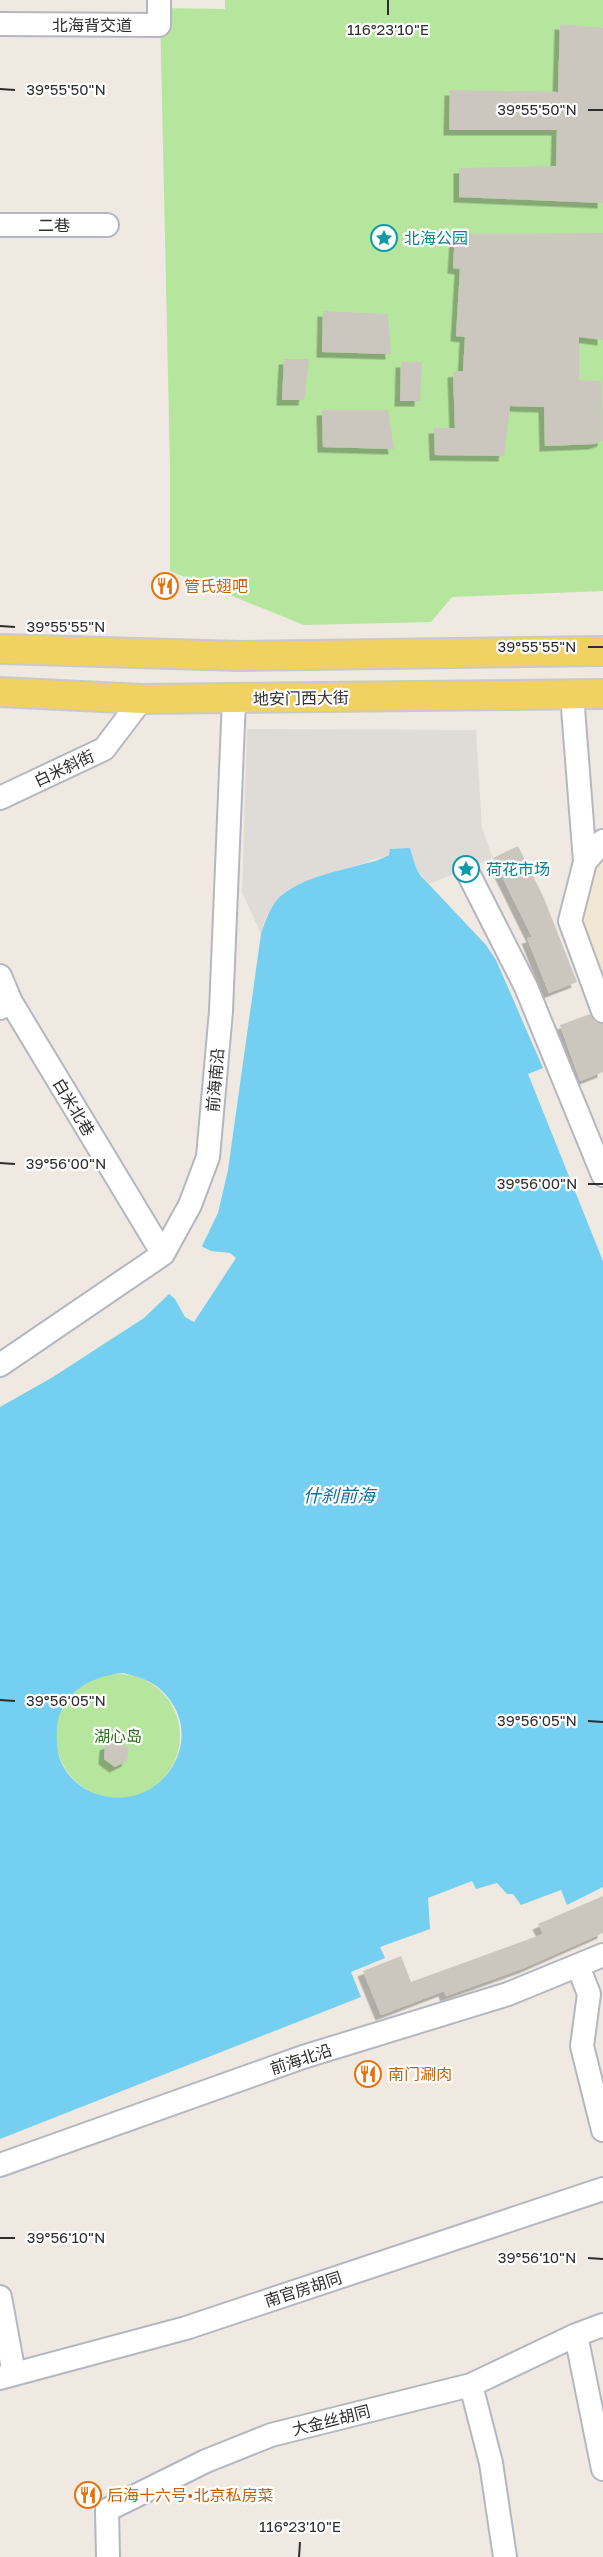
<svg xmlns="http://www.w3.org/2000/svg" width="603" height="2557" viewBox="0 0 603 2557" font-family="'Golos Text','Noto Sans SC',sans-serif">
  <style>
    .education { fill: #f0e6d1 }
    .green { fill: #b6e59e }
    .plaza { fill: #dfdcd8 }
    .water { fill: #75cff0; fill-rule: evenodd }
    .pier { fill: #efe9e1 }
    .building { fill: #cbc7bf; filter: url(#shadow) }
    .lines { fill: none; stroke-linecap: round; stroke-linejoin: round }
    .minor-casing { stroke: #b4b7c1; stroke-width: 26 }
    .major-casing { stroke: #c9c9c9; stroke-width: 32 }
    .minor { stroke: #fff; stroke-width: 22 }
    .major { stroke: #f2d163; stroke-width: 28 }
    .ticks { fill: none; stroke: #2e2e2e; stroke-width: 2 }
    .labels { text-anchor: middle; stroke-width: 4.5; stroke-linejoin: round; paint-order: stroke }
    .street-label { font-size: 16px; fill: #2e2e2e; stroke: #fff }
    .culture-label { font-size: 16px; fill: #0d838f; stroke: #fff; text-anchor: start }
    .food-label { font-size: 16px; fill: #c56008; stroke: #fff; text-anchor: start }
    .park-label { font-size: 16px; fill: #2c6e1b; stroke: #fff }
    .water-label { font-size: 18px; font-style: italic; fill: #0d6fa3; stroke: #fff }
    .ticks-label { font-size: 15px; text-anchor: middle; fill: #2e2e2e; stroke: #fff; stroke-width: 4.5; stroke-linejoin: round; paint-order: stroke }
  </style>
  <defs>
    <filter id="shadow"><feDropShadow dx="-5.5" dy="5.5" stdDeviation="0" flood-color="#0004"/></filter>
  </defs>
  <rect width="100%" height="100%" fill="#efe9e1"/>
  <path class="education" d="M603,856v135l-22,-66 10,-51z"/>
  <path class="green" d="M225,0h378v591l-151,6 -21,25 -127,3 -134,-54v-104l-10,-459 65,1z
    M56 1736a62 62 0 1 1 124 0a62 62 0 1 1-124 0Z"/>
  <path class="plaza" d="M247,729l229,1 6,98 11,30 -64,26 -13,-16 -6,-20 -108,35 -13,6 -12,12 -11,16 -5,17 -19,-42z"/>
  <path class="water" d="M410,848l6,20 5,8 65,69 10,15 47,108 -15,6 75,187v626l-36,18 -6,-15 -40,15 -8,-11h-6l-10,-11 -21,6 -4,-8 -44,17 2,31 -50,18 5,11 -34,14 10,25 -361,142v-732l53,-30 91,-59 25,-24 33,-48 16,-33 10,-43 33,-236c4,-12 8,-24 16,-34 20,-23 72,-31 101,-40l11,-5 1,-6zM124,1673c13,4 27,7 37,17 52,48 -3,130 -70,102 -16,-7 -31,-24 -33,-41 -8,-48 21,-74 66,-78z"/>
  <path class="pier" d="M199,1245l12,6 19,2 6,5 -42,64 -9,-5 -10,-18 -8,-7 19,-25z"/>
  <path class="building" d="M560,24l43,4v175l-144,-6v-29l97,-2 1,-36h-108l1,-40 108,2z
    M603,233v107l-24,-3v43l23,1 1,60 -9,3 -49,2 -1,-39 -34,-1 -6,50 -69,-1 -1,-27h21l-2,-56 10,-1 2,-34 -9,-1 4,-67 -7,-1 2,-34z
    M323,311l65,3 3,40 -69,-2z
    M284,359h25l-5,41h-22z
    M401,362h21l-2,39h-20z
    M322,410h66l6,39 -71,-2z
    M518,846l25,50 34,86 -28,11 -22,-55 5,-1 -39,-79z
    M590,1014l5,8 8,2v48l-23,9 -20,-56z
    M118,1740l11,8 -2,13 -12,6 -11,-8 1,-14z
    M603,1896v37l-79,35 -78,28 -2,-5 -63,24 -18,-44 38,-15 10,26 132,-48 -5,-10z"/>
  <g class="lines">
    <defs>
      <path id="minor" d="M0,24l159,1v-25
        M0,225h107
        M572,695l13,167
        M0,798l104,-49 38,-50
        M603,841l-18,21 -15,59 33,90
        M466,869l60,118 77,188
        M0,976l11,26
        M0,1008l11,-6 152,252
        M0,1365l163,-111 27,-49 18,-48 13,-146 13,-312
        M578,1966l11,28 -7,52 21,84
        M0,2165l303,-108 205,-63 95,-39
        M0,2297l14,77
        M576,2335l27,134
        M0,2378l186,-50 417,-139
        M471,2385l20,78 14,94
        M108,2557l-1,-47 99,-49 65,-26 200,-50 105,-50 27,-10"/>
      <path id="major" d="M0,649l240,7 363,-5
        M0,692l142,7 461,-5"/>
    </defs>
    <use href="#minor" class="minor-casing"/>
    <use href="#major" class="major-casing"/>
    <use href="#minor" class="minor"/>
    <use href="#major" class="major"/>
  </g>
  <path class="ticks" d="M388,15v-15M0,89l15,1M588,110h15M0,626l15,1M588,647h15M0,1163l15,1M588,1184h15M0,1700l15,1M588,1721l15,1M0,2238h15M588,2258l15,1M299,2557l1,-15"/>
  <defs>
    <symbol id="sight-ring" viewBox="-11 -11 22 22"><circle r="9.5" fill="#fff" stroke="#0f9aa8" stroke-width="1.5"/><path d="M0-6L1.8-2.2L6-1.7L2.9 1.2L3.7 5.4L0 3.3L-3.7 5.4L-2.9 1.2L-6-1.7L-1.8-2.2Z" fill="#0f9aa8"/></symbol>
    <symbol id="restaurant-ring" viewBox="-11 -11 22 22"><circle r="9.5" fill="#fff" stroke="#e8710a" stroke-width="1.5"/><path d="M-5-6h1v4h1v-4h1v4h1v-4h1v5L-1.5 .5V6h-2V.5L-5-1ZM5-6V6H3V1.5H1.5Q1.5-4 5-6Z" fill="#e8710a"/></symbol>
  </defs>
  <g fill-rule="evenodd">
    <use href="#sight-ring" x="369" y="223" width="30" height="30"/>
    <use href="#restaurant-ring" x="150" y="571" width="30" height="30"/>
    <use href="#sight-ring" x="451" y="854" width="30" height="30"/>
    <use href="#restaurant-ring" x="353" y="2059" width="30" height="30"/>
    <use href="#restaurant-ring" x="73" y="2480" width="30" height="30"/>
  </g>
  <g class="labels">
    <g class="street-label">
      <text x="92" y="31">北海背交道</text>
      <text x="54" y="231">二巷</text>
      <text transform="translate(301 698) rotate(-1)" y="6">地安门西大街</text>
      <text transform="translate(64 768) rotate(-25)" y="6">白米斜街</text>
      <text transform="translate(215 1080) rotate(-85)" y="6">前海南沿</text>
      <text transform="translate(74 1107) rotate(59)" y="6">白米北巷</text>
      <text transform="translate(301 2059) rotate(-18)" y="6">前海北沿</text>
      <text transform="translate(303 2289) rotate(-18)" y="6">南官房胡同</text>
      <text transform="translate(331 2420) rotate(-14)" y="6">大金丝胡同</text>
    </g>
    <g class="culture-label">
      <text x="404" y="244">北海公园</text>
      <text x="486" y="875">荷花市场</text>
    </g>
    <g class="food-label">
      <text x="184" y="592">管氏翅吧</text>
      <text x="388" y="2080">南门涮肉</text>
      <text x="107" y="2501">后海十六号•北京私房菜</text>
    </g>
    <g class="park-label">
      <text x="118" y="1742">湖心岛</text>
    </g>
    <g class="water-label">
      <text x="339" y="1502">什刹前海</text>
    </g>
  </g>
  <g class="ticks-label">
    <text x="388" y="35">116°23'10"E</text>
    <text x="66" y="95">39°55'50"N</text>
    <text x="537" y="115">39°55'50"N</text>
    <text x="66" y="632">39°55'55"N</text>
    <text x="537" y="652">39°55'55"N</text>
    <text x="66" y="1169">39°56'00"N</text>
    <text x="537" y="1189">39°56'00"N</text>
    <text x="66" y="1706">39°56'05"N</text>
    <text x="537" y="1726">39°56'05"N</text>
    <text x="66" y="2243">39°56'10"N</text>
    <text x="537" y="2263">39°56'10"N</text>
    <text x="300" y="2532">116°23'10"E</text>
  </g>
</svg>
